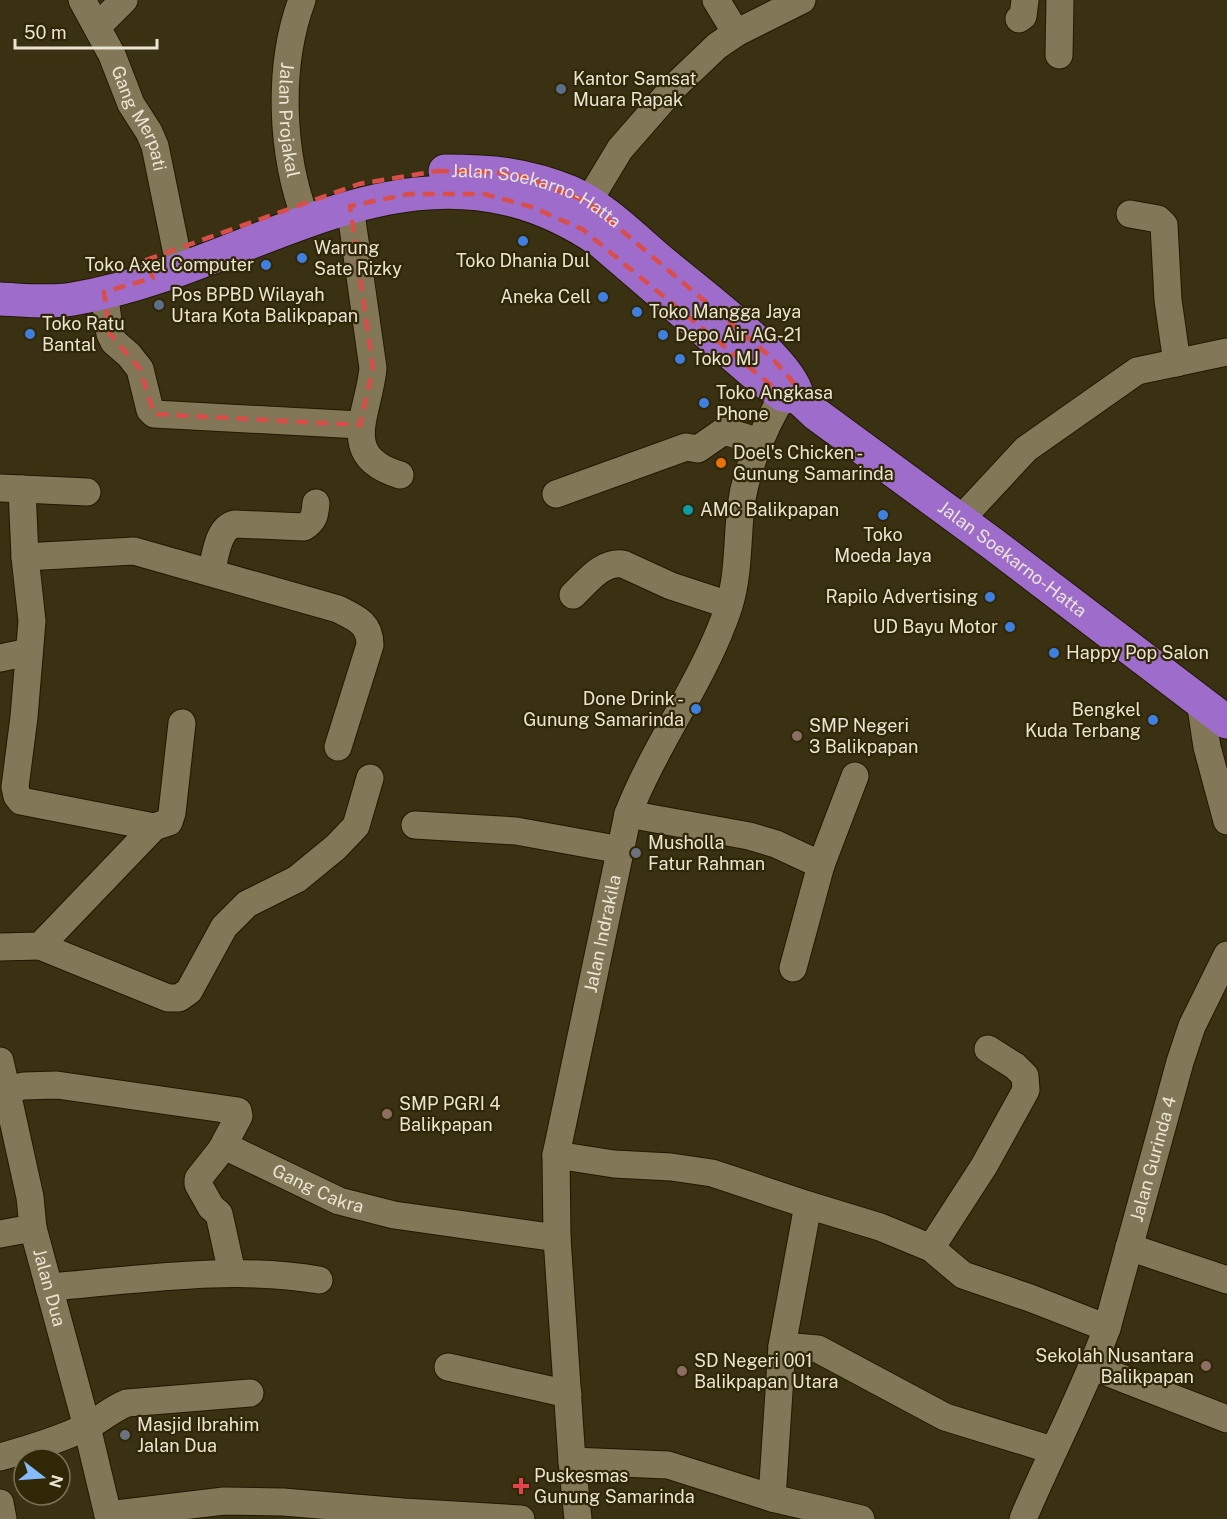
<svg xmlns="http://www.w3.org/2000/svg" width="1227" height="1519" viewBox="0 0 1227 1519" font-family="'Public Sans',sans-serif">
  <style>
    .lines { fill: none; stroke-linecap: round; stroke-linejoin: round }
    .minor-casing { stroke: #221800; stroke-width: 29 }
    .highway-casing { stroke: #221800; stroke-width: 35 }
    .minor { stroke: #827757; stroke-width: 27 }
    .highway { stroke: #9e6ccb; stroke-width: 33 }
    .marked { fill: none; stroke: #da4e4a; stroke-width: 4.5; stroke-dasharray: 12 8; stroke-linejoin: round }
    .service-dot { fill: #5c6f8a; stroke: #302707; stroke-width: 2 }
    .shop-dot { fill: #3f7fe0; stroke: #302707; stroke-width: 2 }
    .food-dot { fill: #e8710a; stroke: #302707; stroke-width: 2 }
    .culture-dot { fill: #0f9aa8; stroke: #302707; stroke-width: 2 }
    .education-dot { fill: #8d6e63; stroke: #302707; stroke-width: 2 }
    .worship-dot { fill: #6b7280; stroke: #302707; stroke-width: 2 }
    .health-dot { fill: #e0444e; stroke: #302707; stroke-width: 2 }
    .labels { text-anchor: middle; stroke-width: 4.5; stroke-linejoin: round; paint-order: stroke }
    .poi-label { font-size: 18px; fill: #eae4d3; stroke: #302707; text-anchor: start }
    .street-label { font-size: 18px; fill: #eae4d3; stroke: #302707 }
  </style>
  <rect width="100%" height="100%" fill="#3a3112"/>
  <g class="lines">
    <defs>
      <g id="minor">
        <path id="s1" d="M82,0l30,55 19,49 18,28 6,14 21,103"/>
        <path id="s2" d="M302,0c-25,67 -21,154 4,220"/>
        <path d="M716,0l20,33"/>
        <path d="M1019,19l4,-3 2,-16"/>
        <path d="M98,26l26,-26"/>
        <path d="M1059,55l1,-55"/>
        <path d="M588,202l32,-53 55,-63 42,-40 19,-13 66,-33"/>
        <path d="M350,206l23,162c-4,46 -36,88 27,107"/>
        <path d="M1130,214l28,5 6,6 4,75 9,63"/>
        <path d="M104,292l6,42 4,8 15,13 11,14 10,41 4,4 206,11"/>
        <path d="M0,488l87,4"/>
        <path d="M22,489l3,68 7,64 -8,96 -9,70 2,9 4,5 133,26"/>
        <path d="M556,494l130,-47 12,2 26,-18 36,11"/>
        <path d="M960,520l66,-71 111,-78 90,-19"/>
        <path d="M25,557l109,-6 204,58c18,9 32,14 32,36l-32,102"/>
        <path d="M211,572c5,-16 6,-44 24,-48l69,3c10,-6 11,-12 12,-24"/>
        <path d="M573,595c14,-13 29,-34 50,-31l48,22 58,19"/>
        <path d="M0,658l29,-6"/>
        <path d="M1200,701l7,46 20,74"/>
        <path d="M628,814l121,22 27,8 45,21 -28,103"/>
        <path d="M415,825l101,6 105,19"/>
        <path d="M821,865l34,-89"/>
        <path d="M40,946l128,52h11l10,-7 35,-64 23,-23 50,-25 39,-32 20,-21 14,-48"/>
        <path d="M0,947l40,-1 114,-119 15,-5 3,-9 10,-90"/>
        <path id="s3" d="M0,1061l30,136 3,31 54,199 22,92"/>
        <path d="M7,1089l17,-3 33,-1 181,26 1,5 -18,34"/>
        <path d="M556,1155l58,9 57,3 41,6 96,32 72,22 51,21 32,27 67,23 77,30"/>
        <path d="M0,1234l33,-6"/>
        <path d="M1129,1247l98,33"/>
        <path d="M931,1248l53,-82 42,-76 -1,-14 -10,-10 -27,-17"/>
        <path id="s4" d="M232,1273l-13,-59 -8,-7 -13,-23v-5l23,-29 8,-2 110,53 55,14 163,23"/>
        <path d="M49,1287c89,-7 181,-22 270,-7"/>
        <path d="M782,1346l36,3 127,68 107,33"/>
        <path d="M448,1367l120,27"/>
        <path d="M1093,1367l134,52"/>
        <path d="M0,1457c29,-8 59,-17 86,-30 15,-7 25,-18 41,-24l123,-10"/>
        <path d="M572,1461l96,4 104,33 89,21"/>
        <path d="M772,1498l10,-152 26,-141"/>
        <path d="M0,1503l3,16"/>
        <path d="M108,1515l116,-14 59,1 120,10 118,7"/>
        <path id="s5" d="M578,1519l-6,-58 -15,-223 -1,-83 72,-341c28,-72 77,-135 101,-208 10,-32 8,-67 12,-100 5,-39 28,-92 52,-124"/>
        <path id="s6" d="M1023,1519c27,-64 60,-125 84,-191l73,-266 12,-36 35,-71"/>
      </g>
      <g id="highway">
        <path id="s7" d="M445,171c47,0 81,3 125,21 31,13 66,48 91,69 32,27 123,94 135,130"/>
        <path id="s8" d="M0,299c24,1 49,4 73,0 183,-30 342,-184 527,-58l163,140 20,14 16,3 17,16 177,130 234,178"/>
      </g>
    </defs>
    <use href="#minor" class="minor-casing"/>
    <use href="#highway" class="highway-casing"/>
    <use href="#minor" class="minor"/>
    <use href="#highway" class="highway"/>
  </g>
  <path class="marked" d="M437,171l58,1 30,5 63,25 185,157 20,23 -10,13 -201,-166 -50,-22 -48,-13h-75l-59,12 23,162 -13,57 -206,-11 -14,-45 -30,-35 -6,-42 49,-14 -7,-18 213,-76z"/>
  <g class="service-dot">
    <circle cx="561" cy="89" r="6"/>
    <circle cx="159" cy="305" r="6"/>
  </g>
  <g class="shop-dot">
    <circle cx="523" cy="241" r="6"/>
    <circle cx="302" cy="258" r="6"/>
    <circle cx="266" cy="265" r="6"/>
    <circle cx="603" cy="297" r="6"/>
    <circle cx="637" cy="312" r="6"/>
    <circle cx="30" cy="334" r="6"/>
    <circle cx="663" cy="335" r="6"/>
    <circle cx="680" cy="359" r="6"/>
    <circle cx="704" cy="403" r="6"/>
    <circle cx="883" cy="515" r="6"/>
    <circle cx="990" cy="597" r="6"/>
    <circle cx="1010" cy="627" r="6"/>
    <circle cx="1054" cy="653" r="6"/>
    <circle cx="696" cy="709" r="6"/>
    <circle cx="1153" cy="720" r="6"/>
  </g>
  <circle class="food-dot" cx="721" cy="463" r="6"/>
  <circle class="culture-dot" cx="688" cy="510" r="6"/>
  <g class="education-dot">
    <circle cx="797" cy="736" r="6"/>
    <circle cx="387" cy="1114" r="6"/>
    <circle cx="1206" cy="1366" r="6"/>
    <circle cx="682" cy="1371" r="6"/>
  </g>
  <g class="worship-dot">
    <circle cx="636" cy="853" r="6"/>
    <circle cx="125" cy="1435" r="6"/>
  </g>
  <path class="health-dot" d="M518 1477h6v6h6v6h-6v6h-6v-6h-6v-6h6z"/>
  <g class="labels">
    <g class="poi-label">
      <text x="573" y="85">Kantor Samsat<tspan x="573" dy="21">Muara Rapak</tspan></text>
      <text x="314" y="254">Warung<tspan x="314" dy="21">Sate Rizky</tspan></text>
      <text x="523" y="267" text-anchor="middle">Toko Dhania Dul</text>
      <text x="254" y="271" text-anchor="end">Toko Axel Computer</text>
      <text x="171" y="301">Pos BPBD Wilayah<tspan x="171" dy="21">Utara Kota Balikpapan</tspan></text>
      <text x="591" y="303" text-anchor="end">Aneka Cell</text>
      <text x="649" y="318">Toko Mangga Jaya</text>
      <text x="42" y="330">Toko Ratu<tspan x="42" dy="21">Bantal</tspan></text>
      <text x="675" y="341">Depo Air AG-21</text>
      <text x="692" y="365">Toko MJ</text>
      <text x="716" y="399">Toko Angkasa<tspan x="716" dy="21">Phone</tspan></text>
      <text x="733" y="459">Doel's Chicken -<tspan x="733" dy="21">Gunung Samarinda</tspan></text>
      <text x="700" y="516">AMC Balikpapan</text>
      <text x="883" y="541" text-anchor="middle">Toko<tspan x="883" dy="21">Moeda Jaya</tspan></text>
      <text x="978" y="603" text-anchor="end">Rapilo Advertising</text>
      <text x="998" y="633" text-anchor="end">UD Bayu Motor</text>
      <text x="1066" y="659">Happy Pop Salon</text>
      <text x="684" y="705" text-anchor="end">Done Drink -<tspan x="684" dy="21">Gunung Samarinda</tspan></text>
      <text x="1141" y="716" text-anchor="end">Bengkel<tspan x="1141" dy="21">Kuda Terbang</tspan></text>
      <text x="809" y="732">SMP Negeri<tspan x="809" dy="21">3 Balikpapan</tspan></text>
      <text x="648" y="849">Musholla<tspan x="648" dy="21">Fatur Rahman</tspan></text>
      <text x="399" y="1110">SMP PGRI 4<tspan x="399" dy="21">Balikpapan</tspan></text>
      <text x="1194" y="1362" text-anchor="end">Sekolah Nusantara<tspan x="1194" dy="21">Balikpapan</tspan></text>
      <text x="694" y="1367">SD Negeri 001<tspan x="694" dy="21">Balikpapan Utara</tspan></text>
      <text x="137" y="1431">Masjid Ibrahim<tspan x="137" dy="21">Jalan Dua</tspan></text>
      <text x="534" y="1482">Puskesmas<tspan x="534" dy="21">Gunung Samarinda</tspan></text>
    </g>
    <g class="street-label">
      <text dy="6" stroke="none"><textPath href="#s1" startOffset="132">Gang Merpati</textPath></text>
      <text dy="6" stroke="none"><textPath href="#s2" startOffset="122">Jalan Projakal</textPath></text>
      <text dy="6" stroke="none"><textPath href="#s7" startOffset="96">Jalan Soekarno-Hatta</textPath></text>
      <text dy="6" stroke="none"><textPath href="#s8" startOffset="1150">Jalan Soekarno-Hatta</textPath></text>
      <text dy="6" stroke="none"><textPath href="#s5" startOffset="591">Jalan Indrakila</textPath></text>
      <text dy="6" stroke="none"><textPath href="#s6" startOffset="384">Jalan Gurinda 4</textPath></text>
      <text dy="6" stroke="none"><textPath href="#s4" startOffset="246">Gang Cakra</textPath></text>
      <text dy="6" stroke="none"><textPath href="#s3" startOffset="232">Jalan Dua</textPath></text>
    </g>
  </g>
  <g transform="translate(42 1477) rotate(107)"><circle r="28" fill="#302707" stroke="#7a7359" stroke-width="1.5"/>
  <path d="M0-4.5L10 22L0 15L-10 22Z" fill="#85bbfb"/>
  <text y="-9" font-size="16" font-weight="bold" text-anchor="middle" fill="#eae4d3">N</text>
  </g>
  <path d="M15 39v9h142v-9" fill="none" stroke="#eae4d3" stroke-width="3"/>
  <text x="24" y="39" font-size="18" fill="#eae4d3" stroke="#302707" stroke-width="4.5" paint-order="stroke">50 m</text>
</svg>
